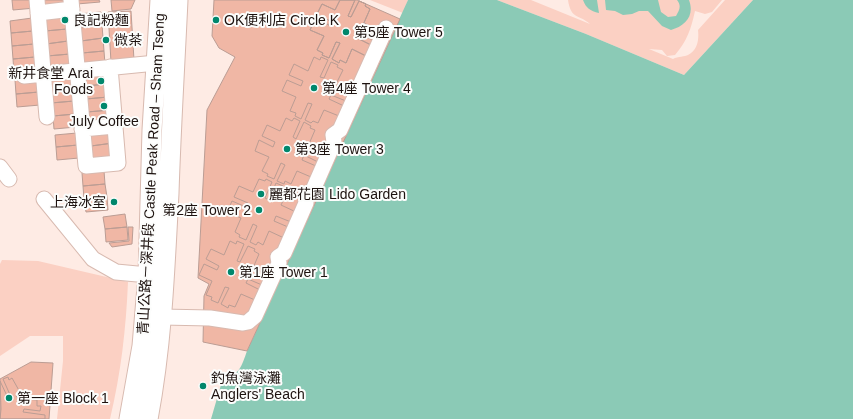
<svg xmlns="http://www.w3.org/2000/svg" width="853" height="419" viewBox="0 0 853 419" font-family="Helvetica,'Noto Sans TC',sans-serif">
  <style>
    .green { fill: #fbd0c3 }
    .water { fill: #8bcab6 }
    .building { fill: #f0b7a5; stroke: #bb9d94 }
    .lines { fill: none; stroke-linecap: round; stroke-linejoin: round }
    .minor-casing { stroke: #d8bab0; stroke-width: 17 }
    .major-casing { stroke: #d8bab0; stroke-width: 21 }
    .minor { stroke: #fff; stroke-width: 15 }
    .major { stroke: #fff; stroke-width: 19 }
    .poi-dot { fill: #00876c; stroke: #fcfdfc; stroke-width: 1.5 }
    .labels { text-anchor: middle; stroke-width: 4; stroke-linejoin: round; paint-order: stroke }
    .poi-label { font-size: 14px; fill: #1d120f; stroke: #fcfdfc; text-anchor: start }
    .street-label { font-size: 14px; fill: #1d120f; stroke: #fcfdfc }
  </style>
  <rect width="100%" height="100%" fill="#feebe4"/>
  <path class="green" d="M370,0h38l-5,13z
    M497,0h34l59,24c-11,-10 -19,-4 -22,-24h154l-10,12 -7,2 -10,-3c-4,18 -8,30 -20,44l-8,1 -5,-6 -13,-1 24,10c5,-3 12,-2 15,-4 10,-5 11,-16 10,-25l27,-30h28l-69,75 -98,-41z
    M2,260l36,1 90,21c-2,47 -7,91 -18,137h-53l6,-58v-25h-33l-30,20v-92z"/>
  <path class="water" d="M408,0h89l89,34 98,41 69,-75h100v419h-642l12,-41c16,-1 19,-13 24,-27z
    M583,0h14l2,13c-9,-2 -13,-5 -16,-13z
    M605,0h53l3,12 7,5 8,-1c3,-5 6,-10 1,-16h12c6,16 -4,26 -18,30l-9,-4 -14,-15h-9l-7,3 -9,1 -8,-4 -9,-1z"/>
  <path class="building" d="M12,0h22l1,8 -22,2z
    M42,0h23v5l-22,2z
    M77,0h22l1,2 -23,2z
    M111,0h24l-4,9 -19,2z
    M214,0h143l43,19 -153,332 -44,-9 1,-46 5,-12 -11,-6 9,-168 28,-53 -16,-9 -7,-12z
    M340,0h15l-7,16 3,1 8,-16 7,3 -1,2 5,3 -13,29 14,7 -5,11 -14,-7 -6,14 -6,-3 -1,3 -7,-4 8,-16 -4,-1 -7,16 -7,-3 1,-2 -6,-3 7,-14 -14,-6 5,-11 14,6 1,-4 -13,-7 5,-10 13,6z
    M340,0h15l-7,16 3,1 8,-16 7,3 -1,2 5,3 -6,14 14,7 -5,10 -14,-6 -2,4 14,7 -5,11 -14,-7 -6,14 -6,-3 -1,3 -7,-4 8,-16 -4,-1 -7,16 -7,-3 1,-2 -6,-3 7,-14 -14,-6 5,-11 14,6 1,-4 -13,-7 5,-10 13,6z
    M131,11l3,49 -23,2 -3,-50z
    M101,12l1,13 -22,3 -2,-14z
    M66,15l1,14 -22,2 -1,-14z
    M32,18l1,13 -22,2 -1,-12z
    M102,25l1,13 -22,3 -1,-13z
    M67,29l1,12 -22,3 -1,-13z
    M33,31l1,13 -22,2 -1,-13z
    M103,38l1,13 -22,2 -1,-12z
    M68,41l2,13 -23,2 -1,-12z
    M34,44l1,13 -22,2 -1,-13z
    M104,51l1,13 -22,2 -1,-13z
    M70,54l1,13 -23,2 -1,-13z
    M35,57l2,13 -23,2 -1,-13z
    M314,57l6,3 1,-3 7,3 -8,17 4,1 7,-16 7,3 -1,2 6,3 -7,14 15,6 -5,11 -15,-6 -2,4 15,7 -5,10 -15,-6 -6,13 -5,-2 -2,2 -6,-3 7,-16 -4,-1 -7,16 -6,-3 1,-3 -6,-2 6,-14 -14,-6 5,-11 14,6 2,-5 -14,-6 5,-11 14,7z
    M106,72l1,12 -22,2 -1,-12z
    M72,75l1,13 -23,2 -1,-13z
    M37,78l2,14 -23,2 -1,-14z
    M107,84l1,13 -22,2 -1,-13z
    M73,88l1,13 -23,2 -1,-13z
    M39,92l1,13 -23,2 -1,-13z
    M108,97l2,13 -23,2 -1,-13z
    M74,101l1,13 -22,2 -2,-13z
    M110,110l1,13 -22,3 -2,-14z
    M75,114l1,13 -22,2 -1,-13z
    M286,118l6,3 2,-3 6,3 -7,16 3,2 8,-17 7,4 -1,2 5,2 -6,14 14,7 -5,11 -14,-7 -2,5 14,6 -5,11 -14,-6 -6,13 -6,-3 -1,3 -7,-3 8,-16 -4,-2 -7,16 -7,-3 1,-2 -6,-3 7,-14 -14,-6 4,-11 14,7 2,-5 -13,-6 5,-11 13,6z
    M111,130l2,13 -22,3 -2,-14z
    M77,133l1,12 -22,2 -1,-12z
    M113,143l1,13 -23,3v-13z
    M78,145l1,13 -22,2 -1,-13z
    M104,171l1,13 -22,2 -1,-13z
    M259,179l6,2 1,-2 6,3 -7,16 4,2 7,-17 7,3 -1,3 6,2 -7,14 15,7 -5,10 -15,-6 -2,5 14,6 -4,11 -15,-7 -6,14 -5,-3 -2,3 -6,-3 7,-16 -4,-2 -7,16 -7,-3 1,-2 -5,-3 6,-14 -14,-6 5,-11 14,6 2,-4 -14,-6 5,-11 14,6z
    M105,184l2,13 -23,2 -1,-13z
    M107,197l1,13 -22,2 -2,-13z
    M125,214l2,13 -22,2 -2,-12z
    M127,227l1,13 -22,2 -1,-13z
    M128,227h5l-1,17 -20,3 -3,-4 20,-2z
    M230,241l6,3 1,-3 7,3 -7,17 3,1 8,-16 7,3 -1,2 5,3 -6,14 14,6 -5,11 -14,-6 -2,4 14,7 -5,10 -14,-6 -6,13 -6,-2 -1,3 -7,-4 8,-16 -4,-1 -7,16 -7,-3 1,-3 -6,-2 6,-14 -13,-6 5,-11 13,6 2,-4 -13,-7 5,-10 13,6z
    M31,362l22,1 -4,56h-49v-40z
    M8,377l1,3 3,-2 9,16 -5,2 8,9 1,-6 12,1v6h4l-1,5 -16,-2 -1,3 22,3v4h-45l1,-10 -1,-28 8,17 3,-1 -8,-18z"/>
  <g class="lines">
    <defs>
      <path id="minor" d="M37,0l10,117
        M71,0l15,166 32,-3 -8,-96
        M38,13l34,-4
        M24,76l132,-13
        M82,129l33,-3
        M0,167l9,12
        M44,199l49,60 23,13 32,3
        M162,317l48,1 33,5 5,-1 7,-6 24,-53 -1,-6 6,-4 22,-50v-8l7,-5 21,-48 -1,-7 7,-5 46,-102"/>
      <path id="major" d="M129,419l13,-73 6,-71 4,-145 8,-130
        M148,419c14,-74 17,-150 21,-226 2,-64 6,-129 9,-193"/>
    </defs>
    <use href="#minor" class="minor-casing"/>
    <use href="#major" class="major-casing"/>
    <use href="#minor" class="minor"/>
    <use href="#major" class="major"/>
  </g>
  <g class="poi-dot">
    <circle cx="65" cy="20" r="4"/>
    <circle cx="216" cy="20" r="4"/>
    <circle cx="346" cy="32" r="4"/>
    <circle cx="106" cy="40" r="4"/>
    <circle cx="101" cy="81" r="4"/>
    <circle cx="314" cy="88" r="4"/>
    <circle cx="104" cy="106" r="4"/>
    <circle cx="287" cy="149" r="4"/>
    <circle cx="261" cy="194" r="4"/>
    <circle cx="114" cy="202" r="4"/>
    <circle cx="259" cy="210" r="4"/>
    <circle cx="231" cy="272" r="4"/>
    <circle cx="203" cy="386" r="4"/>
    <circle cx="9" cy="398" r="4"/>
  </g>
  <g class="labels">
    <g class="poi-label">
      <text x="73" y="25">良記粉麵</text>
      <text x="224" y="25">OK便利店 Circle K</text>
      <text x="354" y="37">第5座 Tower 5</text>
      <text x="114" y="45">微茶</text>
      <text x="93" y="78" text-anchor="end">新井食堂 Arai<tspan x="93" dy="16">Foods</tspan></text>
      <text x="322" y="93">第4座 Tower 4</text>
      <text x="104" y="126" text-anchor="middle">July Coffee</text>
      <text x="295" y="154">第3座 Tower 3</text>
      <text x="269" y="199">麗都花園 Lido Garden</text>
      <text x="106" y="207" text-anchor="end">上海冰室</text>
      <text x="251" y="215" text-anchor="end">第2座 Tower 2</text>
      <text x="239" y="277">第1座 Tower 1</text>
      <text x="211" y="383">釣魚灣泳灘<tspan x="211" dy="16">Anglers' Beach</tspan></text>
      <text x="17" y="403">第一座 Block 1</text>
    </g>
    <g class="street-label">
      <text transform="translate(151 174) rotate(-87)" y="5">青山公路－深井段 Castle Peak Road – Sham Tseng</text>
    </g>
  </g>
</svg>
